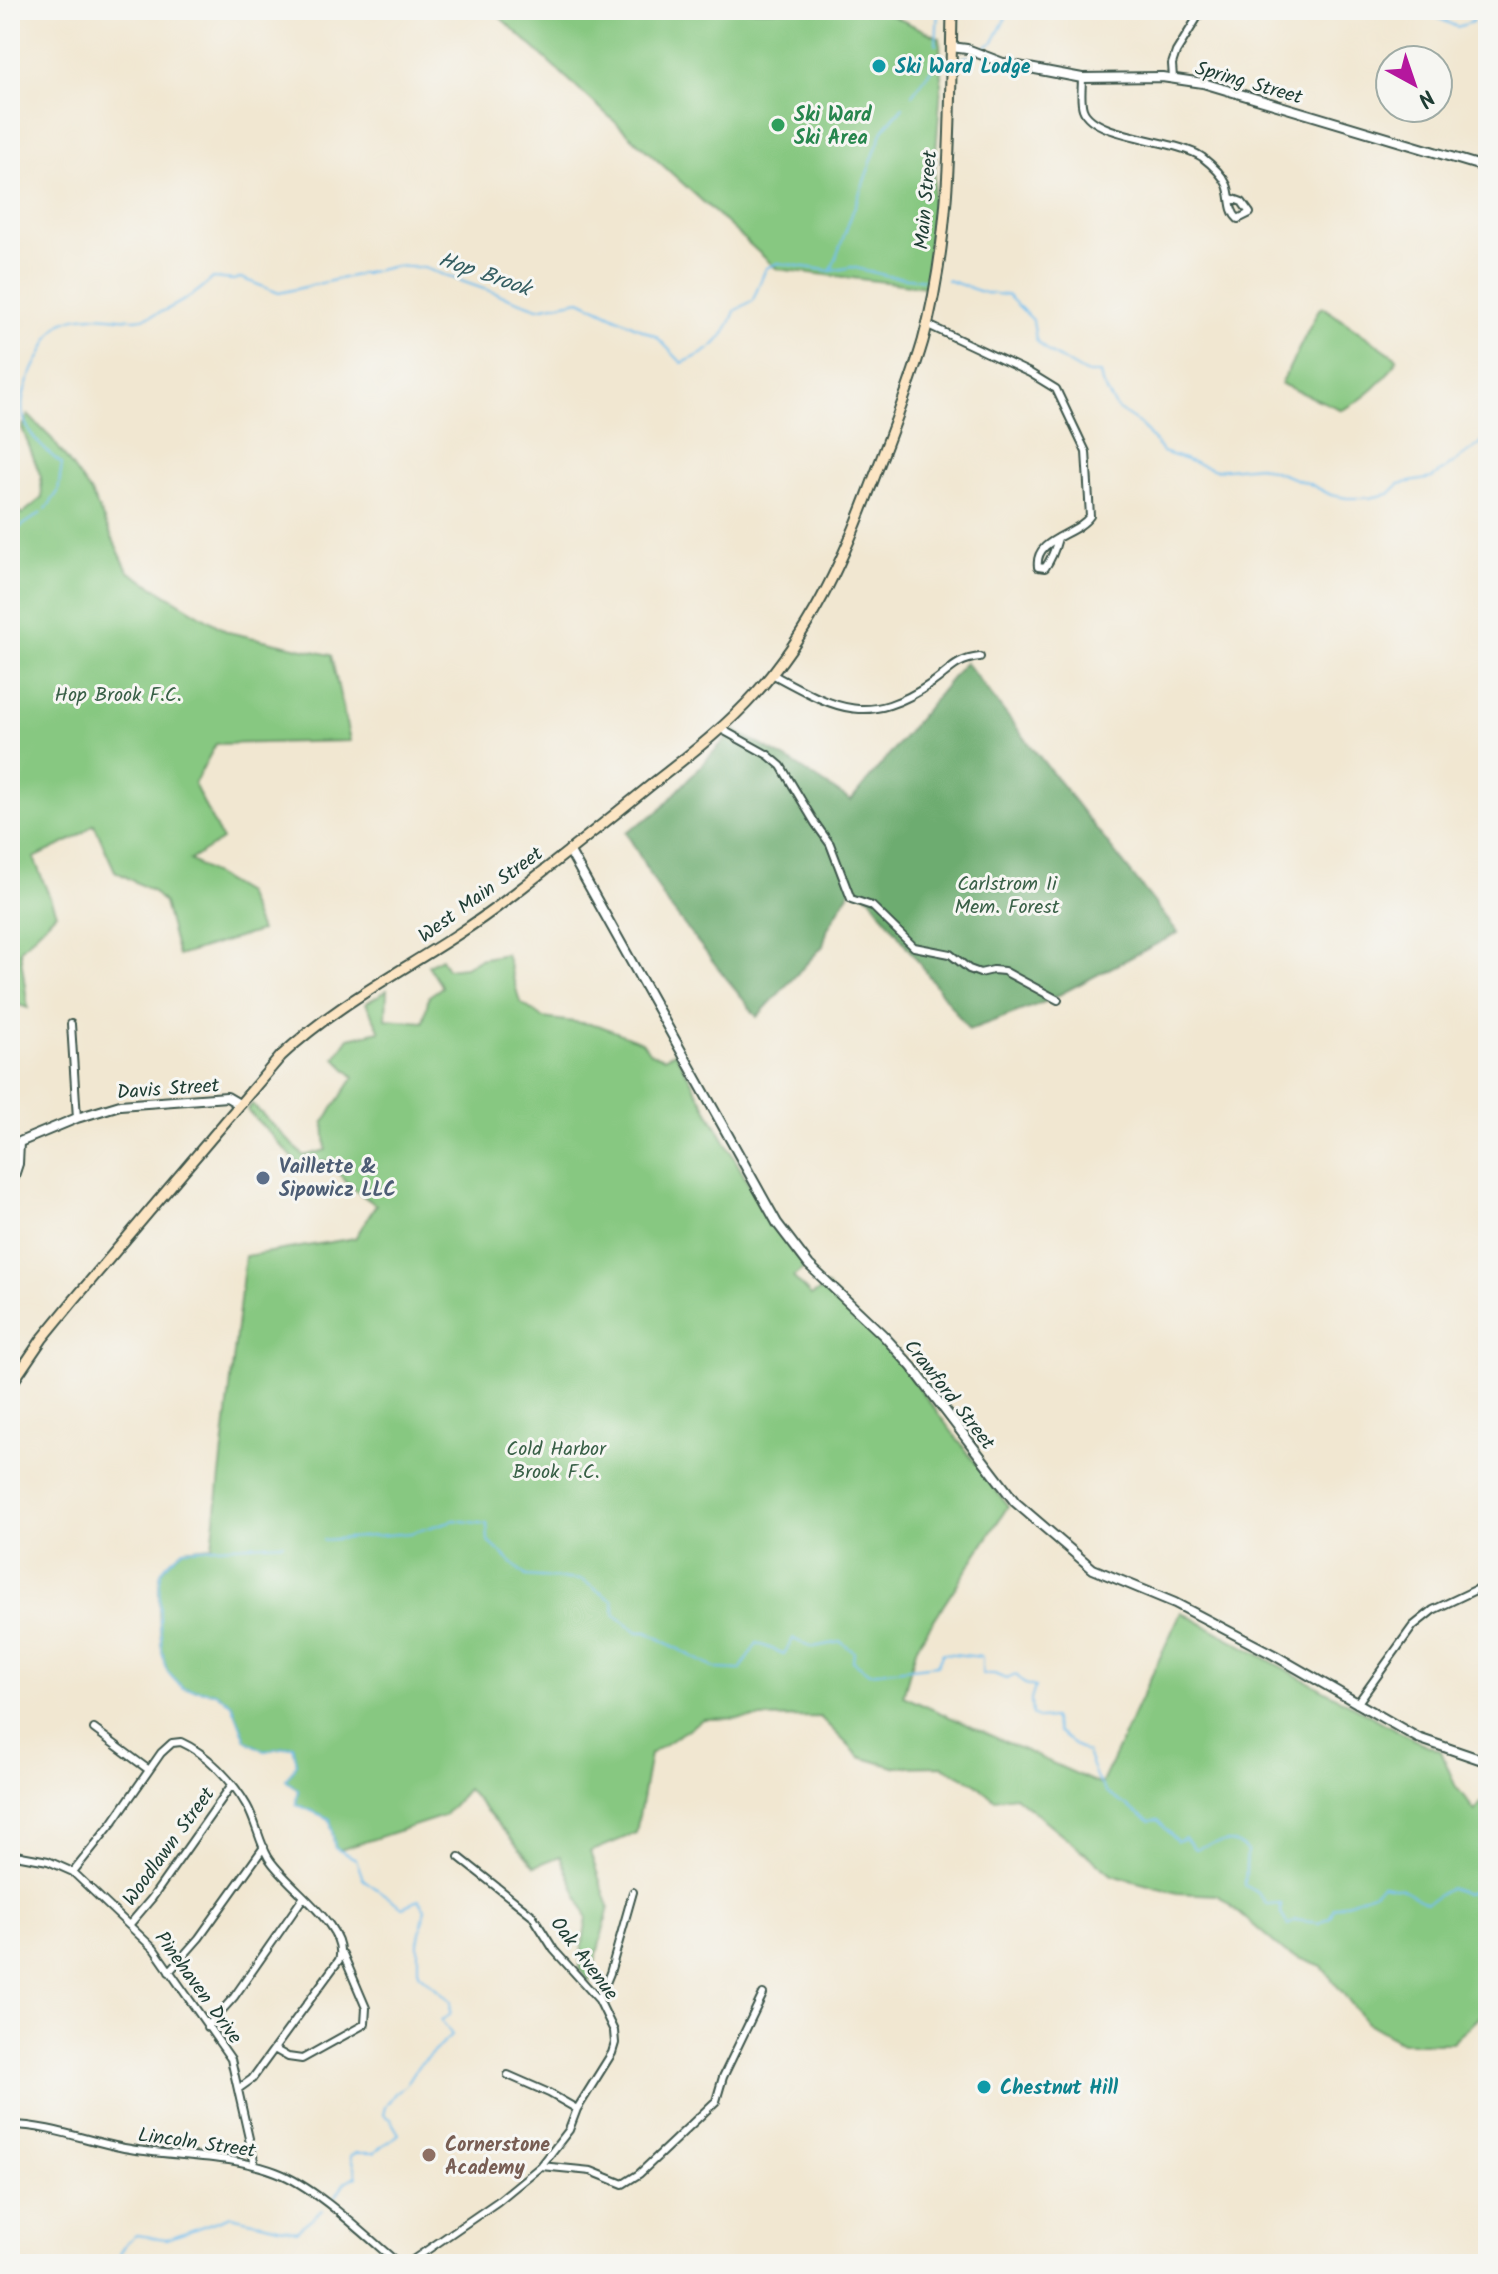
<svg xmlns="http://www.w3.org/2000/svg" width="1498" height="2274" viewBox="0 0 1498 2274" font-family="Kalam,sans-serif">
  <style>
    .green { fill: #87c881; stroke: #53825a; stroke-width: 2 }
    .forest { fill: #6dac6f; stroke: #467452; stroke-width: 2 }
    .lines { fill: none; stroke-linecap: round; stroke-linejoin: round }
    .stream { stroke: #75bfee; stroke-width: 2 }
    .minor-casing { stroke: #3e564c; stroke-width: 10 }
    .tertiary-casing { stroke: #3e564c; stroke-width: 12 }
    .secondary-casing { stroke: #3e564c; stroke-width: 13 }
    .minor { stroke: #fff; stroke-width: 6 }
    .tertiary { stroke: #fff; stroke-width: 8 }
    .secondary { stroke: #fce5c4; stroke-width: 9 }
    .culture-dot { fill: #0f9aa8; stroke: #f6f6f2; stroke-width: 3 }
    .leisure-dot { fill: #2e9e5b; stroke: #f6f6f2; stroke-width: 3 }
    .service-dot { fill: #5c6f8a; stroke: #f6f6f2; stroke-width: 3 }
    .education-dot { fill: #8d6e63; stroke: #f6f6f2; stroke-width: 3 }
    .labels { text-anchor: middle; stroke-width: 6; stroke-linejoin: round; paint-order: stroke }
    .culture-label { font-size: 20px; font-weight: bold; fill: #0d838f; stroke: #f6f6f2; text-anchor: start }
    .street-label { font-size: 20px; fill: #1f3d34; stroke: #f6f6f2 }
    .leisure-label { font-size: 20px; font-weight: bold; fill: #27864d; stroke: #f6f6f2; text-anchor: start }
    .park-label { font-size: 20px; fill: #396047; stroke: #f6f6f2 }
    .service-label { font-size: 20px; font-weight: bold; fill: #4e5e75; stroke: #f6f6f2; text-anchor: start }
    .education-label { font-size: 20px; font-weight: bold; fill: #785e54; stroke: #f6f6f2; text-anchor: start }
    .water-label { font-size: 22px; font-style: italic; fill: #345e62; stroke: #f6f6f2 }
  </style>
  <rect width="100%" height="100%" fill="#f6f6f2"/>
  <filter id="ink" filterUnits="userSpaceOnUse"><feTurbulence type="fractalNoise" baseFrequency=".0125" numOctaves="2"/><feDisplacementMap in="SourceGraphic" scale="16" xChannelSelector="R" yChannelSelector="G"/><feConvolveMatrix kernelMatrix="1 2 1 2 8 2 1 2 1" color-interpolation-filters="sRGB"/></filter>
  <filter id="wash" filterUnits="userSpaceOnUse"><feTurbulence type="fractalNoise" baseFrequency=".006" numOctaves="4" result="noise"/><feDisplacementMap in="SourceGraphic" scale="32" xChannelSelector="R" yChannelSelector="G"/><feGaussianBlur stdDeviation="1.8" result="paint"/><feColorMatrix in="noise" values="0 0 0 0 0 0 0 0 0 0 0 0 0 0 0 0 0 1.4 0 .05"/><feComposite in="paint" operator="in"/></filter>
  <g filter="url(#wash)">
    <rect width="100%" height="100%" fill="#f1e7d1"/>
    <path class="green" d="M492,10h388l60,28 1,47 -15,202 -149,-18z
      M1323,307l74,51c-8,21 -35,43 -55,52l-61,-26 38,-75z
      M28,415l24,24 39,54 37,78 100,61 103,23 19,86 -134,3 -22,40 28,56 -32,20 55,33 15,38 -82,25 -14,-53 -12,-12 -37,-20 -21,-47 -18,14 -42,20 22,55 -36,37 8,58 -18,-6v-497l12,9 20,-16 -1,-21 -19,-49z
      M506,954l14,48 23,16 55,7 44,17 8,11 14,5 11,-6 94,168 36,47 -12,10 18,19 16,-10 69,72 112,148 -91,140 -14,50 198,89 80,-173 232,127 28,12 14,34 20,26 13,-18v207l-3,11 -33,32h-50l-36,-21 -44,-55 -36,-14 -68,-58 -41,-2 -65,-18 -97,-79 -21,3 -19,-16 -33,-17 -48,1 -34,-10 -40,-40 -117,2 -53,35 -14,79 -46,19 19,55 -19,75 -11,-13 8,-52 -27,-61 -25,10 -68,-77 -23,27 -104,34 -5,-2 -5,-29 -34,-15 2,-14 -12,-10 11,-17 -4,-17 -29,5 -18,-11 -14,-36 -17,-12 -32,-4c-5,-5 -13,-12 -16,-18 -7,-12 -11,-88 -5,-99 4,-8 15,-16 22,-22l28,-3 33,-290 110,-18 21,-33 -24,-17 -26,-28 -25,6 -54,-56 5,-6 52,52 22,-6 -2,-28 30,-45 -19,-19 14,-20 31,-7 -14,-28 21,-13 -1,29 37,3 6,-26 13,-9 -14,-22 13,-7 6,11 18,-2 14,-8z"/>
    <path class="forest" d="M965,662l213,271 -131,68 -78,29 -99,-133 -18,-10 -24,41 -5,18 -66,71 -91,-115 -40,-70 33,-21 75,-81 59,33 58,38z"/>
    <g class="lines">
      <path class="stream" d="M1421,10l36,17 15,-5 6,-12
        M936,45l2,-35
        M981,49l12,-7 17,-32
        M960,59l8,-3
        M934,64l3,-10
        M912,95l22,-29 10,-3
        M831,271l21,-4 36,9 39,4
        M947,280l38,13 22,2 26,25 3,20 11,11 38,22h15l2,10 15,26 23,15 23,28 53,18 43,-4 51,18 21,11 16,3h22l20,-4 10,-10 33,-6 48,-34 8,-11
        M46,509l12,-17 4,-28c-47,-37 -50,-58 -21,-109 6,-12 12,-28 25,-34 18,-9 46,-3 67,-2 23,0 64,-24 80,-41l20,2 8,-2 38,15 116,-27 29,2 114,40 42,-8 77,37 25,26c30,-12 42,-22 53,-52l18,-11 13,-32 12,-5 53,8 52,-141 20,-23
        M10,534l31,-21
        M323,1540l88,-7 43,-13 33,4 1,17 38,35 56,4 31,21 2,14 23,17h9l59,32 12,5 22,1 17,-27 27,11 9,-15 20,8 28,-5 13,10 -1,9 16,12 68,-8 6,-12 39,4v17h12l12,5 10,-4 9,9 10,3 -4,13 1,15 7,4 14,-1 5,15 29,20 10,26 10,14 42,28 9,-1 19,21 8,-3 10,11c15,-6 41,-13 52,2l-2,34 13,8 9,12 14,-1v10l7,11 7,-5 24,3 11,-6 4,-9 39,-15 9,-8 19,3 26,15 23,-15 16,6 22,-9
        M283,1543l-99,6c-7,6 -18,14 -22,22 -5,11 -2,88 5,99 3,6 11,13 16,18l32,4 17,12 14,36 18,11 29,-5 4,17 -11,17 12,10 -2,14 34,15 5,29 21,11 7,20 39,28 17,-7 6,9 -7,33v31l33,28 -1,14 -9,5 11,15 -34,31 -12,19 -11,8 -10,14 -2,8 7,4 9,15c-10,9 -15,7 -24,19h-19l-6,3 7,20 -12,6 -12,18
        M122,2264l-2,-10 7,-12 9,-7 31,4 64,-23 65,15 26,-21"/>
    </g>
  </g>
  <g filter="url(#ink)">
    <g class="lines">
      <defs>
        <path id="minor" d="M1082,78c0,10 -2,22 1,31 10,29 93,30 119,48 9,7 20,17 25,28 5,12 1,25 11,34l12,-6 -8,-11 -11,-4
          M1173,78l-1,-14 4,-12 26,-42
          M926,324l104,49 26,16 30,63 4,64c-14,20 -56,22 -52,51l7,1c7,-10 10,-18 13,-30
          M772,674c63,34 94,54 160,9 19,-13 23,-23 48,-26
          M721,729l47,26 13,11 34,57 15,21 21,55 21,7 42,41 36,7 19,15 11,4 13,-3 11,1 54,29
          M71,1024l6,94
          M10,1191l9,-27 1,-22
          M1486,1375l2,1
          M1357,1704l56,-78 20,-16 55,-26
          M94,1729l55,41
          M10,1854l38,7 25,11 81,77 77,110 24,106
          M73,1872l40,-50 48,-69 11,-10 9,-1c25,11 52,39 66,64 9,16 12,35 21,51 17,29 82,69 71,103l-87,119 -14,10
          M130,1924l22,-26 79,-112
          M169,1972l30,-34 65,-91
          M599,2000l11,-27 23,-81
          M207,2027l27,-30 69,-99
          M274,2049l14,8 14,2 63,-35 1,-16 -23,-54
          M508,2075l41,18 28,16
          M10,2125c39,0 77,16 114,23 50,9 105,6 152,24 40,15 90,64 123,92
          M541,2166l50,5 32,13 16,-10 77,-73 7,-24 40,-83
          M407,2264l90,-62 44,-36 28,-36 8,-21 35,-56 3,-10 -1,-12 -15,-31 -45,-50 -22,-35 -73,-58"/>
        <path id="tertiary" d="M951,47l16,2 36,14 79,15 80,-1 41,6 285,85
          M569,850l208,373 32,42 74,70 29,32 103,135 78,67 82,34 99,52 144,83 70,24
          M10,1146l67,-28 43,-13 107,-8 12,7"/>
        <path id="secondary" d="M10,1386l32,-47 32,-39 207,-244c67,-63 152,-99 224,-155 49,-38 98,-77 146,-116 37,-29 74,-57 105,-92 53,-59 85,-128 113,-202 19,-50 39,-99 54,-150 29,-106 27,-222 29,-331"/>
      </defs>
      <use href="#minor" class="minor-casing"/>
      <use href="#tertiary" class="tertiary-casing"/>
      <use href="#secondary" class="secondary-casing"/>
      <use href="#minor" class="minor"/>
      <use href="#tertiary" class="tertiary"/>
      <use href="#secondary" class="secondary"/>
    </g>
  </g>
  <g class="culture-dot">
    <circle cx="879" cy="66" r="8"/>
    <circle cx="984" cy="2087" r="8"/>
  </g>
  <circle class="leisure-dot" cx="778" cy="125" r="8"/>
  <circle class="service-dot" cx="263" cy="1178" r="8"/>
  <circle class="education-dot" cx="429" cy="2155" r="8"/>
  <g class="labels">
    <g class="culture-label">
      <text x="895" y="73">Ski Ward Lodge</text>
      <text x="1000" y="2094">Chestnut Hill</text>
    </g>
    <g class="street-label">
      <text transform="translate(1249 82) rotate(16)" y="7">Spring Street</text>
      <text transform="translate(925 200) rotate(-85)" y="7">Main Street</text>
      <text transform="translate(480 894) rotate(-36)" y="7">West Main Street</text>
      <text transform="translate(168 1088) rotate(-4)" y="7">Davis Street</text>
      <text transform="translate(950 1394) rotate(52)" y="7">Crawford Street</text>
      <text transform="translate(168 1846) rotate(-54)" y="7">Woodlawn Street</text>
      <text transform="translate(585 1958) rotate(53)" y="7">Oak Avenue</text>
      <text transform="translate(199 1987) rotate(54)" y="7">Pinehaven Drive</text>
      <text transform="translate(197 2142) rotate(8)" y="7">Lincoln Street</text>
    </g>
    <g class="leisure-label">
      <text x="794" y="121">Ski Ward<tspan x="794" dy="23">Ski Area</tspan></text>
    </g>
    <g class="park-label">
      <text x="118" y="701">Hop Brook F.C.</text>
      <text x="1007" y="890">Carlstrom Ii<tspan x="1007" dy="23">Mem. Forest</tspan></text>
      <text x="556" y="1455">Cold Harbor<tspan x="556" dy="23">Brook F.C.</tspan></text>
    </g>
    <g class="service-label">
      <text x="279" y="1173">Vaillette &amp;<tspan x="279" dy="23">Sipowicz LLC</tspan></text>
    </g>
    <g class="education-label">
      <text x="445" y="2151">Cornerstone<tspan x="445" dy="23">Academy</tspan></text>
    </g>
    <g class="water-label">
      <text transform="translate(485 273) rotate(19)" y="8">Hop Brook</text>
    </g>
  </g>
  <rect width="1498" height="2274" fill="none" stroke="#f6f6f2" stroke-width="40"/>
  <g transform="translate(1414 84) rotate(140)"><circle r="38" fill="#f6f6f2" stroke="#a0aca6" stroke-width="2"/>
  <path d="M0-6L14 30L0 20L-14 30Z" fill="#b5179e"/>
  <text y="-12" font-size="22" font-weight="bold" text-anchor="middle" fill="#1f3d34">N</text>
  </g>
</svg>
